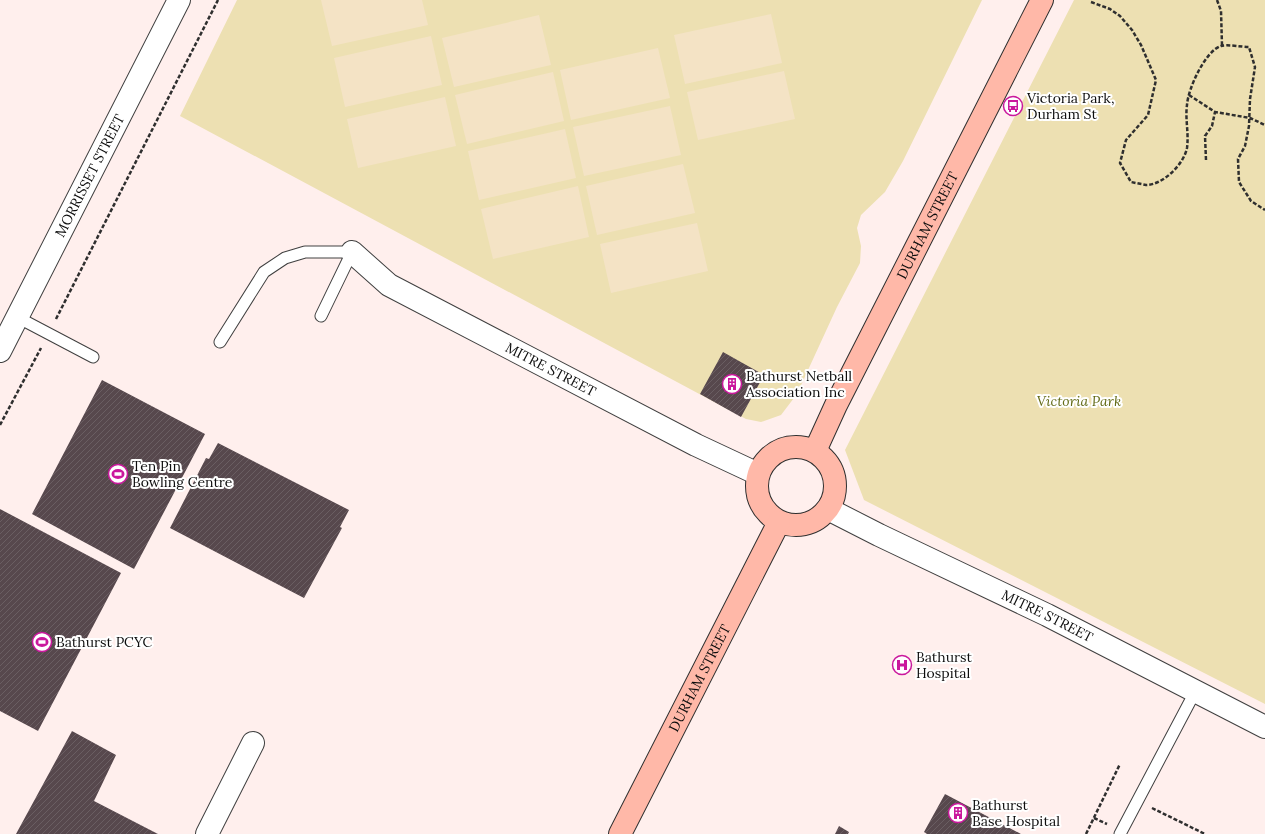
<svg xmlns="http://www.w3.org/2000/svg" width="1265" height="834" viewBox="0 0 1265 834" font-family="Lora,serif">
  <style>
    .park { fill: #ede0b2 }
    .pitch { fill: #f4e3c5 }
    .building { fill: url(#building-hatch) }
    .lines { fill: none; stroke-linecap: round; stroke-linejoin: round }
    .service-casing { stroke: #404040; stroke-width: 13 }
    .minor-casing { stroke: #404040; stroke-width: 24 }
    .secondary-casing { stroke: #2f2f2f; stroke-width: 24 }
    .path { stroke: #2f2f2f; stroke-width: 2.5; stroke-dasharray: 4 2; stroke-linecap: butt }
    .service { stroke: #fff; stroke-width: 11 }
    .minor { stroke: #fff; stroke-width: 22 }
    .secondary { stroke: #ffb8a8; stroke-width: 22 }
    .labels { text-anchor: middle; stroke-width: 4; stroke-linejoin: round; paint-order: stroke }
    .poi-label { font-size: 14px; fill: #0d0d0d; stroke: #fff; text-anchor: start }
    .street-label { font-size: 14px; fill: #0d0d0d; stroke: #fff }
    .park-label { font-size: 14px; font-style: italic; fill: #636b17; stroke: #fff }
  </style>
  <defs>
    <pattern id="building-hatch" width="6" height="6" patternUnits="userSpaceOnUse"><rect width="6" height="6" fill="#57484d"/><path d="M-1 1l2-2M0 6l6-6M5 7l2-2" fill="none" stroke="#6a5e62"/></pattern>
  </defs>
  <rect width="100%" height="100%" fill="#ffefed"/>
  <path class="park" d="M237,0h745l-79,161 -18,31 -24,23 -4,13 4,18 -1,17 -23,44 -40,87 -16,21 -20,7 -15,-3 -566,-303z
    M1074,0h191v704l-401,-204 -19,-50z"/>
  <path class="pitch" d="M321,0h101l6,25 -96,21z
    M771,14l11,49 -97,21 -11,-49z
    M539,15l12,50 -97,22 -12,-49z
    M431,36l11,49 -97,22 -11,-49z
    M658,48l12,50 -99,22 -11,-50z
    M784,71l11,48 -97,21 -11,-48z
    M553,72l11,49 -97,23 -12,-49z
    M445,97l11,49 -98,22 -11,-49z
    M670,106l11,49 -97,21 -11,-49z
    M565,129l11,49 -97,22 -11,-49z
    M683,164l12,49 -98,22 -11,-49z
    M578,186l11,51 -96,22 -12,-50z
    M697,223l11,48 -97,22 -11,-49z"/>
  <path class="building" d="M723,352l41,23 -23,42 -41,-23z
    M102,380l103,54 -71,135 -102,-55z
    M218,443l131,67 -9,17 2,1 -38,70 -134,-70 36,-70 3,1z
    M0,509l121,64 -83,158 -38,-20z
    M72,731l44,24 -22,46 64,33h-142z
    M945,794l76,40h-94l-3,-2z
    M839,826l10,6 -1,2h-13z"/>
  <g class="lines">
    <defs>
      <path id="service" d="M17,317l76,40
        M220,342l44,-70 21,-14 20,-6h47l-31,64
        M1120,834l75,-142"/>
      <g id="minor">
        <path id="s1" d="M352,252l37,33 307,160 62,29"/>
        <path id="s2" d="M0,351l179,-351"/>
        <path id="s3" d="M828,509l51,26 168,80 218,112"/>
        <path d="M207,834l46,-91"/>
      </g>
      <g id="secondary">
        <circle cx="796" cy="486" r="39"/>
        <path id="s4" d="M815,451l21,-46 206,-405"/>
        <path id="s5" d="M620,834l159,-312"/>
      </g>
    </defs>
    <use href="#service" class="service-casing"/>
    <use href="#minor" class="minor-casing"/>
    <use href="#secondary" class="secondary-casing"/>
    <path class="path" d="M1217,0l4,11 1,34
      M1091,2l19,7 10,7 12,14 9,15 15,35 -8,35 -22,25 -6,23 11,19c5,1 10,2 15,3 17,0 38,-21 41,-37 2,-15 -2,-29 0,-43 1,-16 18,-54 34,-59 6,-2 21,1 28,1l6,20 -5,32 -1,27 -4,20 -7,13 1,23 12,19 14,9
      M1189,95l26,17 35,6 15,7
      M1206,160l-1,-24 7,-10 3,-14
      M56,319l162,-319
      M0,425l41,-77
      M1152,808l53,26
      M1094,818l13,6
      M1086,834l34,-70"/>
    <use href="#service" class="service"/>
    <use href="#minor" class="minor"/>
    <use href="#secondary" class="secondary"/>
  </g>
  <defs>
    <symbol id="bus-ring" viewBox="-11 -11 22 22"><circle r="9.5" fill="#fff" stroke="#ca189d" stroke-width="1.5"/><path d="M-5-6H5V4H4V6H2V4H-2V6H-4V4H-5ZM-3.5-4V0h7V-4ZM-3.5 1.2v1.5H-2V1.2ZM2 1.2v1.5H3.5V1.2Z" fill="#ca189d"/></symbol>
    <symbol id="building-ring" viewBox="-11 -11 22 22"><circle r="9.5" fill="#fff" stroke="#ca189d" stroke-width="1.5"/><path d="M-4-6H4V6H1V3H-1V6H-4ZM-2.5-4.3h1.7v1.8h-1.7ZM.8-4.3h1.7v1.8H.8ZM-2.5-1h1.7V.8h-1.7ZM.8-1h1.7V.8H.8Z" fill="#ca189d"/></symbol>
    <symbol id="stadium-ring" viewBox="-11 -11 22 22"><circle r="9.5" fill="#fff" stroke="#ca189d" stroke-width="1.5"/><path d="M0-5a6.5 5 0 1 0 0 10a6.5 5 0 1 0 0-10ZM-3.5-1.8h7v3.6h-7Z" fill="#ca189d"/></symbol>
    <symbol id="hospital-ring" viewBox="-11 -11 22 22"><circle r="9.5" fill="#fff" stroke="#ca189d" stroke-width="1.5"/><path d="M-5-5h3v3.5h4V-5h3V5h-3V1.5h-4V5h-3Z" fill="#ca189d"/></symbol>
  </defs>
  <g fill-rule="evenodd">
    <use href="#bus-ring" x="1002" y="95" width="22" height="22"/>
    <use href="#building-ring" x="721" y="373" width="22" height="22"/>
    <use href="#stadium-ring" x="107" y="463" width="22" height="22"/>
    <use href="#stadium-ring" x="31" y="631" width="22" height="22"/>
    <use href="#hospital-ring" x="891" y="654" width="22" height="22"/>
    <use href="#building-ring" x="947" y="802" width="22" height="22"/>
  </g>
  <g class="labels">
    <g class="poi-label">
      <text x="1027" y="103">Victoria Park,<tspan x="1027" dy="16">Durham St</tspan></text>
      <text x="746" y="381">Bathurst Netball<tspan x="746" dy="16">Association Inc</tspan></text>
      <text x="132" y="471">Ten Pin<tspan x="132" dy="16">Bowling Centre</tspan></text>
      <text x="56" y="647">Bathurst PCYC</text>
      <text x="916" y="662">Bathurst<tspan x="916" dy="16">Hospital</tspan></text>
      <text x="972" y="810">Bathurst<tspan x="972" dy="16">Base Hospital</tspan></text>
    </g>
    <g class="street-label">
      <text dy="5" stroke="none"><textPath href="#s2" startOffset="197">MORRISSET STREET</textPath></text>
      <text dy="5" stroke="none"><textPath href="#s4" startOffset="252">DURHAM STREET</textPath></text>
      <text dy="5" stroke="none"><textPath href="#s1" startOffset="232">MITRE STREET</textPath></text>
      <text dy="5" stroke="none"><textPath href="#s3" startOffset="244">MITRE STREET</textPath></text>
      <text dy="5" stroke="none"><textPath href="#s5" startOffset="175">DURHAM STREET</textPath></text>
    </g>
    <g class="park-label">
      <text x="1079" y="406">Victoria Park</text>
    </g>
  </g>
</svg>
